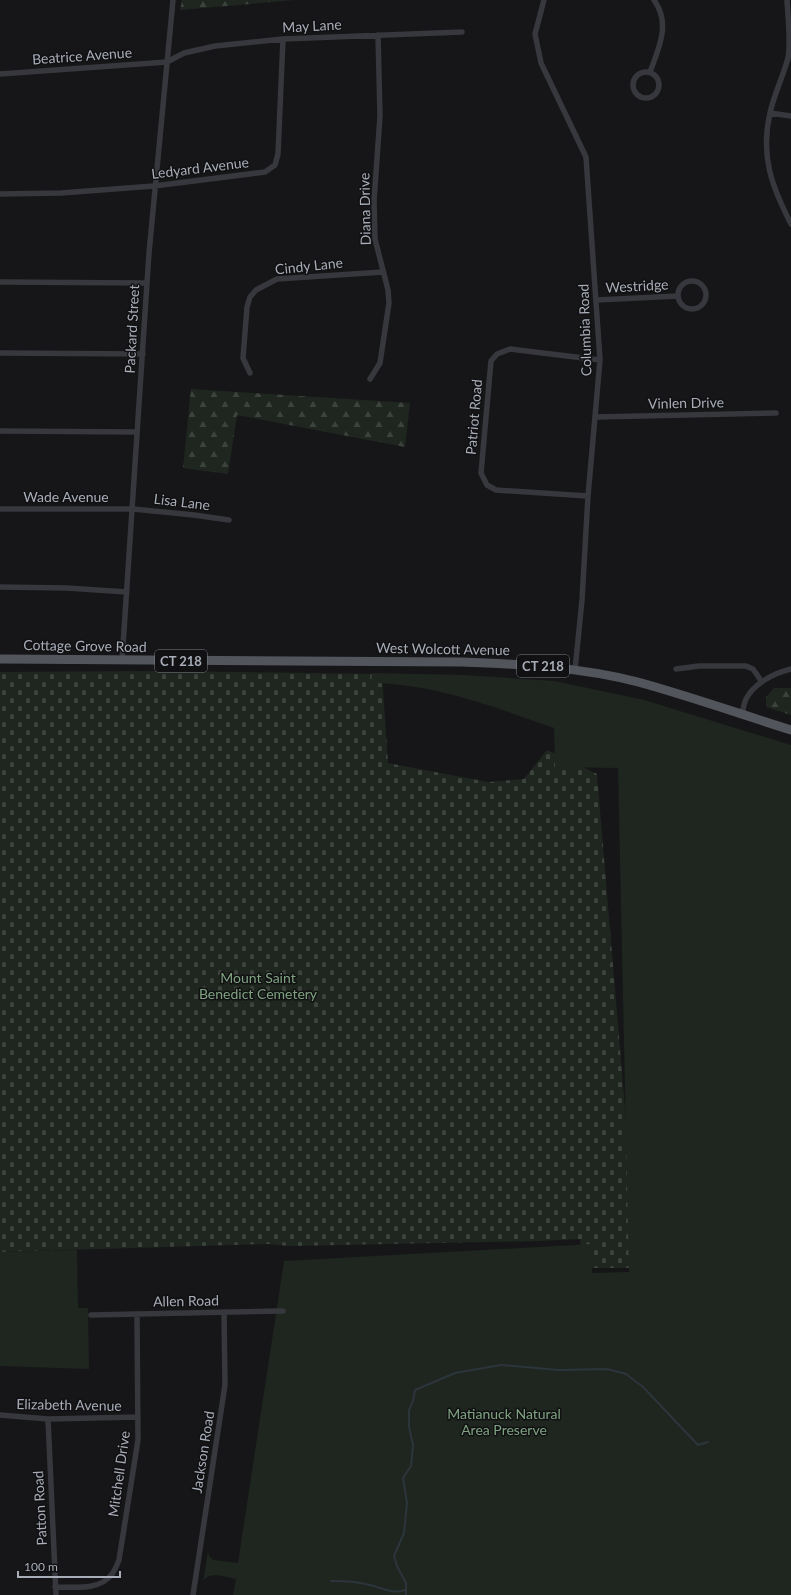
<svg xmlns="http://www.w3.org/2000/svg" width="791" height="1595" viewBox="0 0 791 1595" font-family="Lato,sans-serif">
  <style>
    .forest { fill: url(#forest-firs) }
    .cemetery { fill: url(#cemetery-stones) }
    .park { fill: #1e261f }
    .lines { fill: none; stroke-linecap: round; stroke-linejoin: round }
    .stream { stroke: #2c353c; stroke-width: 2 }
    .minor { stroke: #37383d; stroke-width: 5.5 }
    .primary { stroke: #53555c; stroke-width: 9 }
    .labels { text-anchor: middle; stroke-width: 3; stroke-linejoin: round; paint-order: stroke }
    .shield { fill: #111113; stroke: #7b7e86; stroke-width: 1 }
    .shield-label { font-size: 13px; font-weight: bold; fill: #a8adb8 }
    .street-label { font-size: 14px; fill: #a8adb8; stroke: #111113 }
    .park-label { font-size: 14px; fill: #7fa381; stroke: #111113 }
  </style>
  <defs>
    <pattern id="forest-firs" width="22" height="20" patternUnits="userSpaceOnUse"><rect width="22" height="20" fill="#1e261f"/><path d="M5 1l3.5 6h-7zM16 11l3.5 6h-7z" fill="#3c433d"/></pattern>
    <pattern id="cemetery-stones" width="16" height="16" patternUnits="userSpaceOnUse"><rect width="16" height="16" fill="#1e261f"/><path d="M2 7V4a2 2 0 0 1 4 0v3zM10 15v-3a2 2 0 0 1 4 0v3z" fill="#3c433d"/></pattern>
  </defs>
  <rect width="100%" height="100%" fill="#161618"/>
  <path class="forest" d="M182,0h113l-115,10z
    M191,389l219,14 -5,44 -168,-32 -9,59 -45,-6z
    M774,688h17v27l-25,-8v-10z"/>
  <path class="cemetery" d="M158,671l224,3 6,89 100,19 36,-3 23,-29 50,24 37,442 6,52h-58l-2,-29 -40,2 -250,5 -23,-2 -267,8v-580z"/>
  <path class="park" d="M372,673l92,2 91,6 89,19 147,45v850h-558l3,-16c-10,-2 -28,-9 -33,3l5,-31 1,5 4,4 25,3 46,-302 308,-17v29l37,-1 -11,-504 -63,-1 -1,-39c-60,-21 -119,-44 -183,-45z
    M77,1250l1,58h10l1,61 -89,-3v-114z"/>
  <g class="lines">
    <path class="stream" d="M331,1581c11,0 24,0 34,3 14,2 27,11 40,6
      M406,1595v-12l-9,-17 -3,-10 10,-23 3,-30 -4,-25 8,-12 2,-21 -4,-18v-17l4,-9 2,-11 40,-17 46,-8 58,5 48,-1 19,5 17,13 55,58 10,-3"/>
    <path class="minor" d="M544,0l-9,34 6,29 45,94 14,203 -12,136 -6,104 -7,70
      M787,0c1,19 4,40 1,58 -5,19 -14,36 -18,55 -10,43 2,74 21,111
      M650,72c9,-24 21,-49 4,-72
      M633 85a13 13 0 1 1 26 0a13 13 0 1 1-26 0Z
      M0,74l167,-12 17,-9 31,-7 68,-7 179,-7
      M770,113l21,3
      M0,194l61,-1 93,-7 111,-14 10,-7 3,-11 5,-115
      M678 295a14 14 0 1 1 28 0a14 14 0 1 1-28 0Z
      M0,282l147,1
      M597,300l81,-4
      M0,353l143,1
      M250,373l-7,-15 4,-51 3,-10 6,-7 21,-11 106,-7
      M370,379l10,-16 9,-60 -1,-13 -13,-51 -1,-38 6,-85 -2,-81
      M596,417l180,-4
      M0,431l137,1
      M588,496l-92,-6 -9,-5 -6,-12 10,-112 6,-7 13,-5 90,11
      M0,509h133l61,6 35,5
      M0,587l67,1 60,4
      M122,661l27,-408 24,-253
      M676,669l23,-3h47l7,3 9,13
      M742,714c1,-4 2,-11 4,-15 8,-16 29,-26 45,-30
      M91,1315l192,-4
      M0,1415l48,4 90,-2
      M48,1419l8,176
      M55,1587c18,0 45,4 57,-13 3,-4 5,-9 7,-14l19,-120 -1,-126
      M193,1595l32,-210 -1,-73"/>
    <path class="primary" d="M0,659l461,3c59,2 119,5 177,20 51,14 102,32 153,48"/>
  </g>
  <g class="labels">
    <g class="shield">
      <rect x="155" y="650" width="52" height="22" rx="3"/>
      <rect x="517" y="655" width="52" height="22" rx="3"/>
    </g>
    <g class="shield-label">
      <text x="181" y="666">CT 218</text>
      <text x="543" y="671">CT 218</text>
    </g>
    <g class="street-label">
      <text transform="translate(312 26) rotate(-3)" y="5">May Lane</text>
      <text transform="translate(82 56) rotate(-4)" y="5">Beatrice Avenue</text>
      <text transform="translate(200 168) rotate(-7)" y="5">Ledyard Avenue</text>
      <text transform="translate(365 209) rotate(-91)" y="5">Diana Drive</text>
      <text transform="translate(309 266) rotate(-6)" y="5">Cindy Lane</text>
      <text transform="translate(637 286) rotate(-3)" y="5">Westridge</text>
      <text transform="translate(132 329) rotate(-87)" y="5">Packard Street</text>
      <text transform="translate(585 330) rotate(-92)" y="5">Columbia Road</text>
      <text transform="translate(686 403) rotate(-1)" y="5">Vinlen Drive</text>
      <text transform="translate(474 417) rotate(-85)" y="5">Patriot Road</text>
      <text x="66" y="502">Wade Avenue</text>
      <text transform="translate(182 502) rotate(7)" y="5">Lisa Lane</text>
      <text transform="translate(85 646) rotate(1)" y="5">Cottage Grove Road</text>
      <text transform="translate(443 649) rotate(1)" y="5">West Wolcott Avenue</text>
      <text transform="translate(186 1301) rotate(-1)" y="5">Allen Road</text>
      <text transform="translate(69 1405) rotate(1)" y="5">Elizabeth Avenue</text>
      <text transform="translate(203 1452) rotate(-81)" y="5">Jackson Road</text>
      <text transform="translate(119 1474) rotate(-82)" y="5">Mitchell Drive</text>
      <text transform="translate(40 1508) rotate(-93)" y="5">Patton Road</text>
    </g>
    <g class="park-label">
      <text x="258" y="983">Mount Saint<tspan x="258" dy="16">Benedict Cemetery</tspan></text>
      <text x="504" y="1419">Matianuck Natural<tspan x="504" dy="16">Area Preserve</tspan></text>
    </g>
  </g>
  <path d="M18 1571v6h102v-6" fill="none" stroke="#a8adb8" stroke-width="2"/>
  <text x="24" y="1571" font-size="12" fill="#a8adb8" stroke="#111113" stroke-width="3" paint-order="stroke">100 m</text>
</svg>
